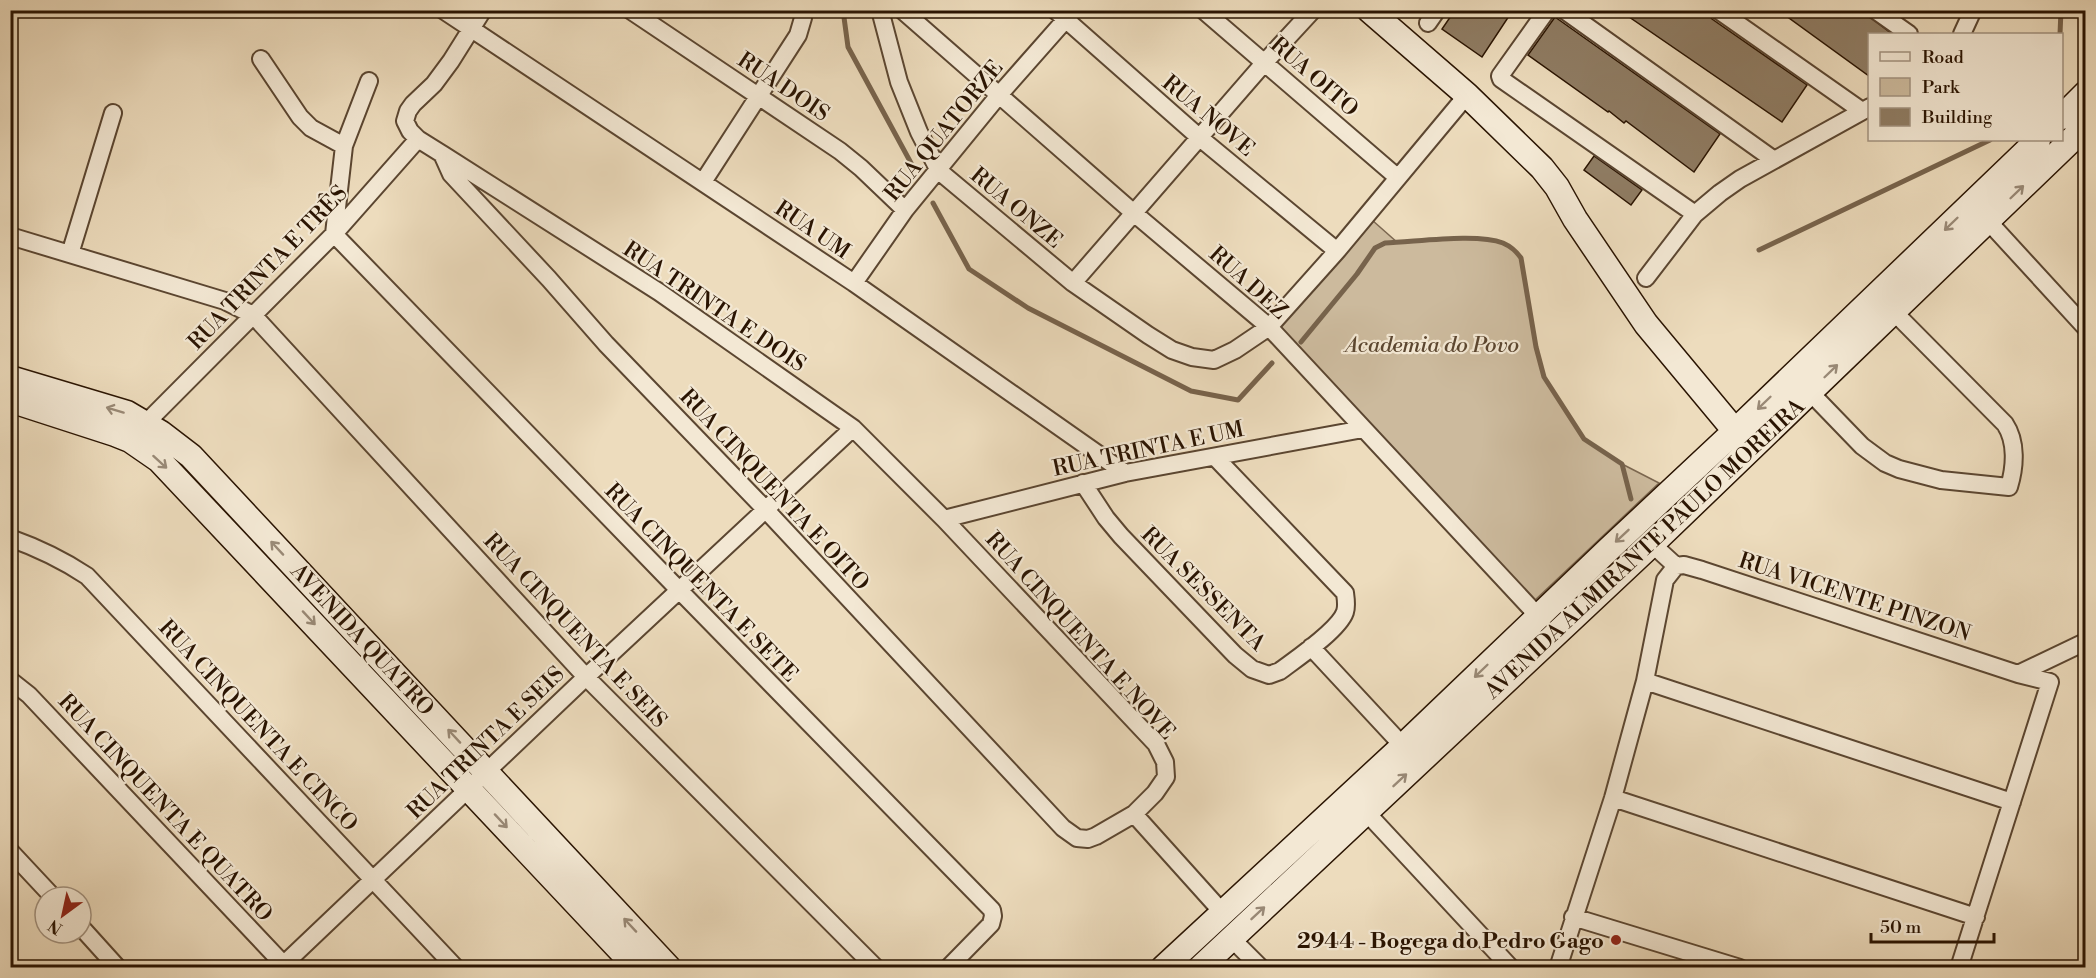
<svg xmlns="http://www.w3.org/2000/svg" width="2096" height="978" viewBox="0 0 2096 978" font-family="'Libre Bodoni',serif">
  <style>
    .green { fill: #ccba9d; stroke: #7b6750; stroke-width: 1.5 }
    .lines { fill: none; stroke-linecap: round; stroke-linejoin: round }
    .stream { stroke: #77634c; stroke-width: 5 }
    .building { fill: #8f7c63; stroke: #2a1402; stroke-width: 1.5 }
    .street-casing { stroke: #5b4631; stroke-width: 20 }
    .secondary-casing { stroke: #2a1402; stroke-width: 27 }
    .street { stroke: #f3e8d4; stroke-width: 16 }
    .secondary { stroke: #f3e8d4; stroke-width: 24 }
    .oneway { stroke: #998976 }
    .poi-dot { fill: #8f2418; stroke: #f3e8d4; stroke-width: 2 }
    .labels { text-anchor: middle; stroke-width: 4.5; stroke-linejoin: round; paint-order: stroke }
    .street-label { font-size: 22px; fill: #2a1402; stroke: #f3e8d4 }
    .park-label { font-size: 22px; font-style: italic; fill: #5b4630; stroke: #f3e8d4 }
    .poi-label { font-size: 22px; font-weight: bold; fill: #2a1402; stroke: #f3e8d4; text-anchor: end }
  </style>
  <rect width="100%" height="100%" fill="#eddcbd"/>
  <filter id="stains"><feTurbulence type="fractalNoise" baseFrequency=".00333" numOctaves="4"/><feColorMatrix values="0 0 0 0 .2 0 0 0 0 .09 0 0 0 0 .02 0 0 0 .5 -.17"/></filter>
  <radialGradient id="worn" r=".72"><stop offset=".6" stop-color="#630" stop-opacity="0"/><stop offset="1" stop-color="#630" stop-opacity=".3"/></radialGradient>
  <path class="green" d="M1372,220l26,23c30,-1 89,-12 114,5 3,2 6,6 9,10l15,89 8,30 14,23 26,39 38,25 37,19 -126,119 -257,-274z"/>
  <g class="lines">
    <path class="stream" d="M843,10l5,37 63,116
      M2060,34l1,-24
      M933,203l36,66 59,39 163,83 47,9 34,-37
      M1759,250l231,-110
      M1301,342l56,-68 18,-26 10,-5c31,-1 92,-10 118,0 9,4 13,8 18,15l15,89 8,30 40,62 38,25 9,35"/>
  </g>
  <path class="building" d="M1455,10h58l-31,47 -40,-28z
    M1619,10h86l7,9 95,66 -25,37z
    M1778,10h83l31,24h-23v42z
    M1555,17l165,117 -26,38 -68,-51 -2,2 -15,-12 -1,1 -80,-57z
    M1594,156l48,34 -11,15 -47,-35z"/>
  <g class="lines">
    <defs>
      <path id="street" d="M443,10l411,273 271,190
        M630,10l210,141 21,17 44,42
        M880,10l19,72 20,50 20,39 134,112 75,52 24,15 20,7 22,3 21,-10 34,-23 68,-76 130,-156
        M902,10l233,204 134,113 269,289
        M1055,10l145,128 137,113
        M1203,10l194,167
        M1547,10l-47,66 1,3 194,135
        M1564,10l210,150
        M1718,10l144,101
        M1875,10l34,24
        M1428,23l9,-13
        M1962,34l11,-24
        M261,59l39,58 11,11 33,18
        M369,81l-25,65 -10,88 345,356 313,320 1,6 -2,8 -43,44
        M442,154l217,138 194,136 91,91 212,225 9,18 1,15 -11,16 -21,21 -38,22 -8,3 -11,-1 -14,-10 -298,-319 -159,-165 -57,-65 -98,-105 -9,-20 -24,-15 -8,-8 -5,-10 3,-10 5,-7 21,-20 17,-23 32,-51
        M703,182l95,-147 5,-17v-8
        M1987,220l99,108
        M10,236l215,65 28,14 333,362 290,291
        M70,254l43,-141
        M1646,278l49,-64 25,-21 20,-14 130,-72
        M854,283l51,-73 94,-115 75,-85
        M1073,283l192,-221 48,-52
        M1804,386l58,60 23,17 14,6 42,11 68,7c6,-20 8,-45 -4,-63l-112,-113
        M146,423l188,-189 84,-95
        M1083,483l23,35 15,18 114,119 17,14 17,6 11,-4c16,-12 59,-41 65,-59 2,-6 1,-12 0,-19l-130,-136
        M944,519l181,-46 238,-44
        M10,538c28,10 53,22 77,38l369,392
        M1652,544l24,22
        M1676,566l8,-1 18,5 316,104 32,8 -91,286
        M1311,647l92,99
        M2018,674l67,-32
        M10,680l19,15 258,273
        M1645,681l367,121
        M1613,798l363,119
        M1366,812l145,156
        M1134,814l89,99
        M10,851l43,46
        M1573,917l167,51
        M81,927l37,41
        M1231,938l30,30
        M280,968l306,-291 267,-249
        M1558,968l55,-170 32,-117 20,-101 11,-14"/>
      <path id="secondary" d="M1369,10l98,85 75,73 15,19 18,32 71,105 89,107
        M2062,117l24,-24
        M10,378l117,35 34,20 30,23 478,512
        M10,400l105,34 15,6 29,20 478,508
        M1163,968l240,-222 206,-197 126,-118 303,-291
        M1200,968l452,-424 434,-418"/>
    </defs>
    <use href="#street" class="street-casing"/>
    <use href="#secondary" class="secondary-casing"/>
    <use href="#street" class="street"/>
    <use href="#secondary" class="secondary"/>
  </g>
  <defs><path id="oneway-shaft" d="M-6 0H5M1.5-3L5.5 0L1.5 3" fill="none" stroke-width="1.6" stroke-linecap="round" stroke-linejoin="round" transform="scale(1.5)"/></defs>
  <g class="oneway">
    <use href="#oneway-shaft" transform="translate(2017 192) rotate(-44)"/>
    <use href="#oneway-shaft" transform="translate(1951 224) rotate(136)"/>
    <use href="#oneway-shaft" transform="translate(1831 371) rotate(-44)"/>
    <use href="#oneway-shaft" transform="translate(1764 403) rotate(136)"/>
    <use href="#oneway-shaft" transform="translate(115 410) rotate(-163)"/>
    <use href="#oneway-shaft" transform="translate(160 462) rotate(42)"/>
    <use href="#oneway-shaft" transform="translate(1622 536) rotate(137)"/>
    <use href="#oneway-shaft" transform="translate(277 548) rotate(-133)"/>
    <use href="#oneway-shaft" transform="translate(309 618) rotate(47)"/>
    <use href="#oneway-shaft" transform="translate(1481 671) rotate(136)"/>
    <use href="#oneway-shaft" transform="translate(454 736) rotate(-133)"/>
    <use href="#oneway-shaft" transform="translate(1400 780) rotate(-43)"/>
    <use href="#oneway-shaft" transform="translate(501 821) rotate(47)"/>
    <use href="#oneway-shaft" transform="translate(1258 913) rotate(-43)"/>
    <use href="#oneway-shaft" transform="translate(630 925) rotate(-133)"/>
  </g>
  <circle class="poi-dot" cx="1616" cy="940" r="6"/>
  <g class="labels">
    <g class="street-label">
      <text transform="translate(1315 76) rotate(41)" y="8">RUA OITO</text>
      <text transform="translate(784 86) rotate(34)" y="8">RUA DOIS</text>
      <text transform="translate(1209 115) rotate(40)" y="8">RUA NOVE</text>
      <text transform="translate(943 130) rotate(-51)" y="8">RUA QUATORZE</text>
      <text transform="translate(1017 207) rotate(40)" y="8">RUA ONZE</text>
      <text transform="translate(813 229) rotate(34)" y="8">RUA UM</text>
      <text transform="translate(267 267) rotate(-46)" y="8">RUA TRINTA E TRÊS</text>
      <text transform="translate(1249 282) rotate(42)" y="8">RUA DEZ</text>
      <text transform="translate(715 306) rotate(34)" y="8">RUA TRINTA E DOIS</text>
      <text transform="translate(1148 448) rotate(-12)" y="8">RUA TRINTA E UM</text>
      <text transform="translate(775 489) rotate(47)" y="8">RUA CINQUENTA E OITO</text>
      <text transform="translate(1644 548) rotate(-43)" y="8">AVENIDA ALMIRANTE PAULO MOREIRA</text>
      <text transform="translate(702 582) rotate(46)" y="8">RUA CINQUENTA E SETE</text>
      <text transform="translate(1204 588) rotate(45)" y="8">RUA SESSENTA</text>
      <text transform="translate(1855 596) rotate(18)" y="8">RUA VICENTE PINZON</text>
      <text transform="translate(576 630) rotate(47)" y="8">RUA CINQUENTA E SEIS</text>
      <text transform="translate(1081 635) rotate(48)" y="8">RUA CINQUENTA E NOVE</text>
      <text transform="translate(363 639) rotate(47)" y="8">AVENIDA QUATRO</text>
      <text transform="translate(259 725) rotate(47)" y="8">RUA CINQUENTA E CINCO</text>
      <text transform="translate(485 742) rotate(-44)" y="8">RUA TRINTA E SEIS</text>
      <text transform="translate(166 807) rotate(47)" y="8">RUA CINQUENTA E QUATRO</text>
    </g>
    <g class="park-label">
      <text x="1432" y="352">Academia do Povo</text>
    </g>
    <g class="poi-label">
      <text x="1604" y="948">2944 - Bogega do Pedro Gago</text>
    </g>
  </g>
  <rect width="2096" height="978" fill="none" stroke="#eddcbd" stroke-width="36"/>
  <rect x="12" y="12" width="2072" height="954" fill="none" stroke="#2a1402" stroke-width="3"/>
  <rect x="18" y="18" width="2060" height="942" fill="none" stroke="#2a1402" stroke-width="1.5"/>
  <rect x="1868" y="33" width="195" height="108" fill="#f3e8d4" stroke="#a39380" stroke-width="1.5"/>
  <rect x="1880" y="52" width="30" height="9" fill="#f3e8d4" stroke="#a39380" stroke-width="1.5"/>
  <text x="1922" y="63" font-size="18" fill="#2a1402">Road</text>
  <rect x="1880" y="78" width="30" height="18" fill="#ccba9d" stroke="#a39380" stroke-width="1.5"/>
  <text x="1922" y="93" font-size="18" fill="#2a1402">Park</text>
  <rect x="1880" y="108" width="30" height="18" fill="#8f7c63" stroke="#a39380" stroke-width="1.5"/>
  <text x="1922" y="123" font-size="18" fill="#2a1402">Building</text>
  <g transform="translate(63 915) rotate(213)"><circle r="28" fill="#f3e8d4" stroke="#a39380" stroke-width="1.5"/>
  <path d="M0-4.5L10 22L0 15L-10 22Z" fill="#8f2418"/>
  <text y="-9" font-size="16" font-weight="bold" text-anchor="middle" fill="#2a1402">N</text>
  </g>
  <path d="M1871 933v9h123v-9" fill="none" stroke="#2a1402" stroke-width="3"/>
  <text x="1880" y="933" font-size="18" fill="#2a1402" stroke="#f3e8d4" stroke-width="4.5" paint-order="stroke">50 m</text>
  <rect width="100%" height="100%" filter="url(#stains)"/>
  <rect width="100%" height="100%" fill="url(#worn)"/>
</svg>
